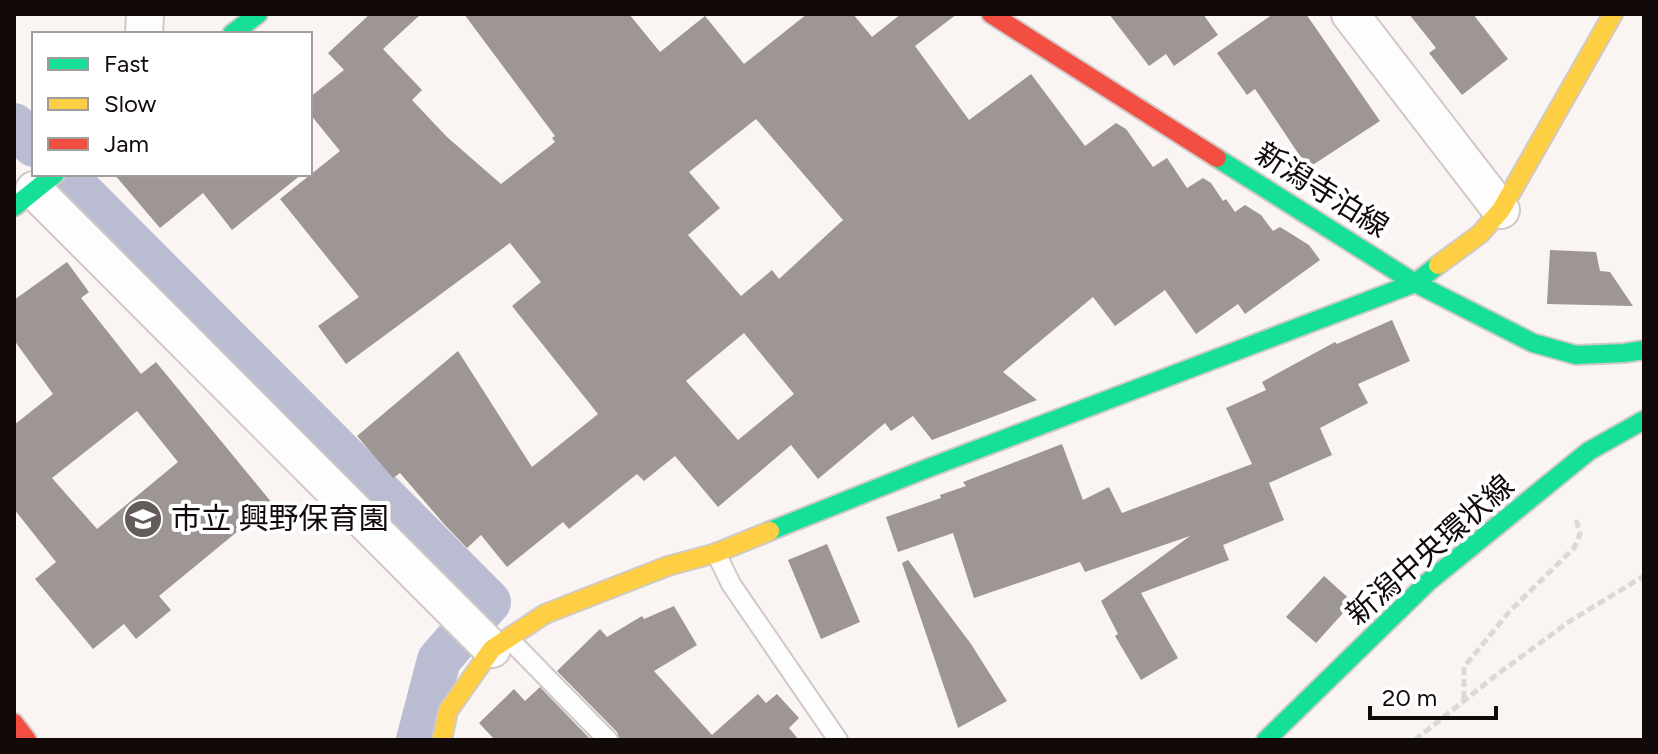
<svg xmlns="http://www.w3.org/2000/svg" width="1658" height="754" viewBox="0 0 1658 754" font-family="Figtree,'Noto Sans JP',sans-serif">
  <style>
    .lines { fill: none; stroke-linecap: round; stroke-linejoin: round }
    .canal { stroke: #babdd1; stroke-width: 44 }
    .building { fill: #9d9694; fill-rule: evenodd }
    .lane-casing { stroke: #d0c9c8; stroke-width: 22 }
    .street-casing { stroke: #d0c9c8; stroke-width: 40 }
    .fast-casing { stroke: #d0c9c8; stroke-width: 22 }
    .slow-casing { stroke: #d0c9c8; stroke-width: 22 }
    .jam-casing { stroke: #d0c9c8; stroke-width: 22 }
    .path { stroke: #dbd9d8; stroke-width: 5; stroke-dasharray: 8 4; stroke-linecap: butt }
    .lane { stroke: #fefdfd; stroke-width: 18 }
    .street { stroke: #fefdfd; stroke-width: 36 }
    .fast { stroke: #16e098; stroke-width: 18 }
    .slow { stroke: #ffcf43; stroke-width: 18 }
    .jam { stroke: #f24e42; stroke-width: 18 }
    .labels { text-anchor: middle; stroke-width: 8; stroke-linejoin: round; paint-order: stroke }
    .street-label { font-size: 30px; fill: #110a08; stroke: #fff }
    .poi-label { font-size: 30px; fill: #110a08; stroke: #fff; text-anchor: start }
  </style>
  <rect width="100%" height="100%" fill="#faf4f3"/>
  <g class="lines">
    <path class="canal" d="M14,125l20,20
      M63,174l426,428 -50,58 -21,80"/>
  </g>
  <path class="building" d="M370,14h51l-38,35 39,41 -10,10 35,37 54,47 54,-42 -3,-4 3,-2 -91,-122h165l31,38 45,-36 39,48 63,-50h46l19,23 29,-23h56l-42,32 54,74 62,-46 54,72 31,-23 10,6 27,38 14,-9 20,30 16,-10 8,5 12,18 3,-2 9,13 10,-7 16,10 12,16 7,-4 29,18 11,15 -75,54 -7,-10 -42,30 -31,-44 -50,36 -22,-29 -90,75 34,28 -105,40 -19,-24 -22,15 -6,-8 -67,56 -27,-34 -73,62 -43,-51 -31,25 -7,-7 -68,55 -6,-7 -56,45 -26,-32 -14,13 -23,-24 -44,-51 -7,5 -36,-42 101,-85 74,116 66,-53 -86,-108 29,-24 -31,-39 -164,121 -28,-38 41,-29 -79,-98 60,-48 -30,-37v-17l34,-27 -16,-17zM756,119l87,101 -64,59 -7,-9 -31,26 -53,-61 32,-27 -31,-36zM744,333l50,61 -56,46 -52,-59z
    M1109,14h94l15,21 -44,31 -8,-12 -17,12z
    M1273,14h33l74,107 -72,47 -53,-79 -8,6 -30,-42z
    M1409,14h64l35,45 -46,36 -33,-42 7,-5z
    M114,174h188l-70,56 -29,-37 -43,35z
    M1550,250l46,2 4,19 10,1 23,34 -86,-2z
    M67,262l22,30 -8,6 60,76 15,-12 116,141 -113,93 12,14 -35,29 -12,-15 -31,25 -58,-70 21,-17 -42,-53v-84l39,-31 -39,-54v-40zM137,411l41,51 -81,67 -45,-51z
    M1392,320l18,41 -52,23 10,19 -48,25 12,27 -63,28 15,37 -61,25 6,15 -88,33 37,65 -37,22 -26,-44 3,-2 -17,-33 89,-65 -105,36 -5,-10 -106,36 -21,-65 -55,19 -12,-35 55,-19 -1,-3 26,-9 -3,-4 99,-38 21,56 26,-13 13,26 130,-49 -26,-56 40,-18 -4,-8 73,-40 2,2z
    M827,544l33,78 -39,17 -33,-79z
    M908,560l63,84 36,57 -49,27 -56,-165z
    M1324,576l29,26 -37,41 -30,-26z
    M674,606l23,39 -43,26 58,64 46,-41 8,9 11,-9 22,24 -10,10 10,12h-179l-3,-8 -60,-61 43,-42 7,8 35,-21 2,3z
    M540,687l51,53h-96l-16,-17 35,-34 11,12z"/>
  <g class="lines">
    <defs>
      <path id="lane" d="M716,553l15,31 107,156
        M509,639l99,101"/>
      <path id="street" d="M1350,14l151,196
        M144,34l1,-20
        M34,190l458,459"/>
      <path id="fast" d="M232,34l26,-20
        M1217,158l198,125 118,60 43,12 48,-2 20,-3
        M14,207l41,-33
        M770,531l153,-61 492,-187 23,-18
        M1266,740l162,-158 161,-131 55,-31"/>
      <path id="slow" d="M1438,265l42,-31 21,-24 112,-196
        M442,740l6,-29 44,-62 53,-35 123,-48 48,-13 54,-22"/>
      <path id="jam" d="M991,14l226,144
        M14,723l13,17"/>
    </defs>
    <use href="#lane" class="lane-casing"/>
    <use href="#street" class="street-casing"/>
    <use href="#fast" class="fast-casing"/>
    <use href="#slow" class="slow-casing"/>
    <use href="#jam" class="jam-casing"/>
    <path class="path" d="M1464,699v-32l45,-55 65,-64 6,-14 -4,-15
      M1415,740l80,-64 75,-55 74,-45"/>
    <use href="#lane" class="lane"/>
    <use href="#street" class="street"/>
    <use href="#fast" class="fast"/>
    <use href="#slow" class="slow"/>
    <use href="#jam" class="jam"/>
  </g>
  <defs>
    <symbol id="school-disc" viewBox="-11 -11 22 22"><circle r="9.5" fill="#635c5a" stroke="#fff"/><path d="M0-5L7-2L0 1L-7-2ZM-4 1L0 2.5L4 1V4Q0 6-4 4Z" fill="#fff"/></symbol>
  </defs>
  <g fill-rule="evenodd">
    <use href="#school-disc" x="121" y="497" width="44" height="44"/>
  </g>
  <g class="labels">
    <g class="street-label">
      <text transform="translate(1322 190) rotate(32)" y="10">新潟寺泊線</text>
      <text transform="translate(1430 550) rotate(-41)" y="10">新潟中央環状線</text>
    </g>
    <g class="poi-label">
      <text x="171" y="529">市立 興野保育園</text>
    </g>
  </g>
  <rect width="1658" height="754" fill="none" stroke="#110a08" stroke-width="32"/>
  <rect x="32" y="32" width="280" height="144" fill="#ffffff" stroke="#a09d9c" stroke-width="2"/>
  <rect x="48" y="58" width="40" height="12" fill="#16e098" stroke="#a09d9c" stroke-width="2"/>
  <text x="104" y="72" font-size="24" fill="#110a08">Fast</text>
  <rect x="48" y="98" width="40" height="12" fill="#ffcf43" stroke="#a09d9c" stroke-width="2"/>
  <text x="104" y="112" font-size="24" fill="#110a08">Slow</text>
  <rect x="48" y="138" width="40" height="12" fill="#f24e42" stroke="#a09d9c" stroke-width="2"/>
  <text x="104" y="152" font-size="24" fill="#110a08">Jam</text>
  <path d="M1370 706v12h126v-12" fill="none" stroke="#110a08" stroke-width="4"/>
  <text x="1382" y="706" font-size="24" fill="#110a08" stroke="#ffffff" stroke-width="6" paint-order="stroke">20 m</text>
</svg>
